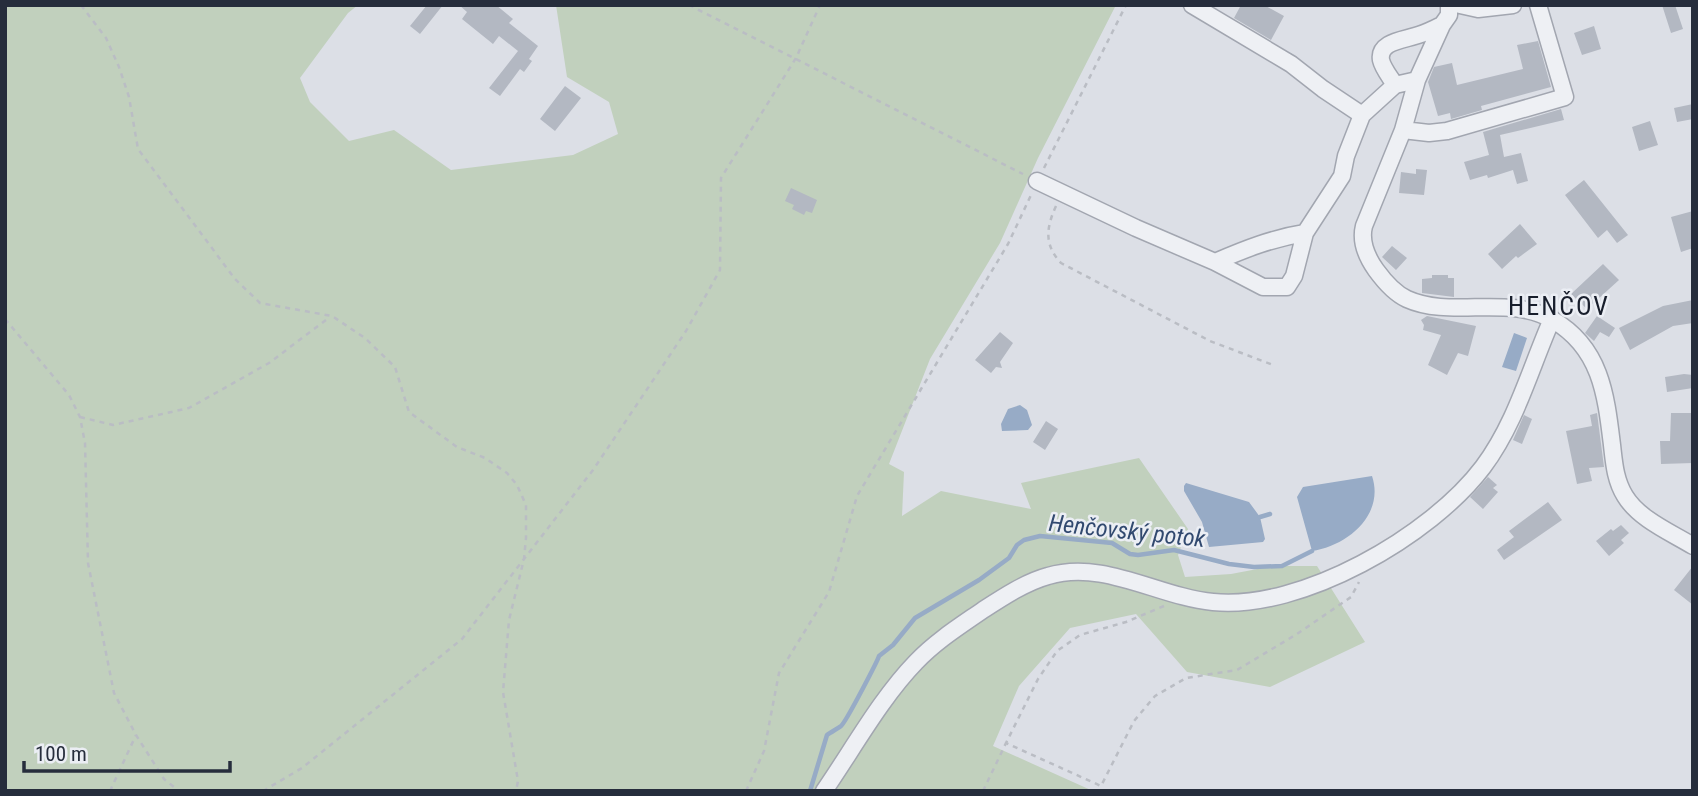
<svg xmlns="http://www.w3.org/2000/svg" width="1698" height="796" viewBox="0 0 1698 796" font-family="'Roboto Condensed',sans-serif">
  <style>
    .green { fill: #c1d0bd }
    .water { fill: #97abc6 }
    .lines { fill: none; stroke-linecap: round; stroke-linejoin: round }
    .stream { stroke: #97abc6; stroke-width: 4.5 }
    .building { fill: #b3b8c2 }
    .minor-casing { stroke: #a2a6b0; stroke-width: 19 }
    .path { stroke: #babdc4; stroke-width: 2.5; stroke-dasharray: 5 5; stroke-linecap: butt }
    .minor { stroke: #eef0f4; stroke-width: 16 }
    .labels { text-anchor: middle; stroke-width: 5; stroke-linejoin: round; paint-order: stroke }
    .water-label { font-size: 24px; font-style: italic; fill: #31496f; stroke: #ebeef4 }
    .quarter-label { font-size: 26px; letter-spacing: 2px; fill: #181e2c; stroke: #ebeef4 }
  </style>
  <rect width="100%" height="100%" fill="#dcdfe6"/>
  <path class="green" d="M5,5h353l-10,8 -48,65 10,24 39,39 45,-11 57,40 122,-15 45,-21 -9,-32 -42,-25 -11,-72h560l-78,153 -38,85 -70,116 -41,105 15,8 -2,44 39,-25 90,18 -10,-26 118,-25 49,71 -10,26 7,22 46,-3 43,-8h43l48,76 -95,45 -83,-15 -51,-58 -66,14 -51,58 -26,60 100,45h-1088z"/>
  <path class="water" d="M1514,333l13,5 -11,33 -14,-4z
    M1020,405l7,5 5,15 -4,5 -26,1 -1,-7 7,-15z
    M1372,476c13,39 -25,70 -60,75l-15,-54 6,-10z
    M1186,483l63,19 11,15 5,22 -2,3 -54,5 -7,-25 -18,-31v-5z"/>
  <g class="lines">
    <path class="stream" d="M1260,517l10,-3
      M810,791l17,-56c4,-3 10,-6 14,-9 5,-4 37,-66 38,-70l14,-11 22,-27 64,-38 30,-22 8,-13 7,-5 16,-4 72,7 18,11 8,1 36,-5 55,14 25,3 28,-1 30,-15"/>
  </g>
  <path class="building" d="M427,5h16l-23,29 -10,-8z
    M459,5h37l17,14 -4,4 29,23 -9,13 3,2 -8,11 -4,-3 -20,27 -11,-8 29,-37 -19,-15 -6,8 -31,-25 5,-7z
    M1241,5h23l20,11 -13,24 -37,-22z
    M1662,5h13l8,24 -12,4z
    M1594,26l7,23 -19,6 -8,-22z
    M1538,41l13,46 -70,19 1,4 -31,9 -1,-6 -12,3 -10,-34 6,-15 18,-4 5,22 66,-16 -6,-24z
    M565,86l16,12 -26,33 -15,-12z
    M1693,104v15l-16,3 -3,-14z
    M1561,109l3,11 -64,15 4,22 17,-4 7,28 -11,3 -4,-14 -25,8 -1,-3 -17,5 -6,-18 25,-7 -6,-23z
    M1650,121l8,24 -19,6 -7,-24z
    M1416,169l11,1 -3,25 -25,-2 2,-21 15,2z
    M1584,180l44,55 -11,8 -10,-13 -9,8 -33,-43z
    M791,188l26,12 -5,13 -6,-2 -2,4 -12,-6 2,-4 -9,-4z
    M1693,211v37l-12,4 -10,-35z
    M1520,224l17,20 -19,14 -2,-2 -14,13 -14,-15z
    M1392,246l15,12 -11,12 -14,-13z
    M1603,264l16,16 -32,29 -16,-15z
    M1432,275h16v3h6v19l-32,-4v-14l10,-1z
    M1693,300v23l-20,3 -43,24 -11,-22 44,-22z
    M1427,316l49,10 -8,30 -10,-3 -11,22 -19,-10 13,-30 -18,-5 1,-5 -3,-5z
    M1597,316l18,12 -6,9 -9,-5 -6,9 -9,-8z
    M1000,332l13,11 -13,19 2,6 -6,-1 -5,6 -16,-13z
    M1684,374l9,1v13l-26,4 -2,-15z
    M1597,413l7,54 -15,1 3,13 -15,3 -11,-53 26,-5 -2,-11z
    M1671,413h22v50l-32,1 -1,-23h10z
    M1524,415l8,4 -10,25 -9,-4z
    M1046,421l12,8 -13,21 -12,-8z
    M1488,477l9,8 -4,3 5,4 -15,17 -13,-12z
    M1548,502l14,18 -58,40 -7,-10 17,-13 -5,-6z
    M1621,525l8,8 -8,7 3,3 -15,13 -13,-15 15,-12 2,2z
    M1693,566v39l-19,-15z"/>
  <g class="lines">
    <defs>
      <path id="minor" d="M1192,5l99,59 32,25 39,26
        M1449,5v10l-7,10 -25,55 -14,50 -39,96c-4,16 2,30 12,44 8,11 18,23 31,29 44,20 102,-5 146,21 48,28 53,75 59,125 2,17 3,35 13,51 14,23 45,36 68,50
        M1460,5l18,4 35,-4
        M1395,85c-4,-7 -12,-16 -14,-25 -3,-18 22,-20 34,-24 9,-2 18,-7 27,-11
        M1403,130l26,3 18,-2 118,-34 -27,-92
        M1037,181l99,47 79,34c30,-13 58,-24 90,-29l37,-57 4,-20 16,-41 33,-30 22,-5
        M1215,262l48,25h24l7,-11 11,-43
        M824,791c29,-42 57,-93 92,-129 20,-21 44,-36 67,-52 20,-13 43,-28 65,-34 55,-17 111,21 165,26 88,9 218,-66 270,-135 33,-44 47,-98 69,-148"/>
    </defs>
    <use href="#minor" class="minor-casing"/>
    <path class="path" d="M81,5l25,33 13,29 10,30 9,52 97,130 25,24 72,13 33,22 30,29 14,45 48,35 28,11 22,15 10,12 9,20v33l-2,21 -15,61 -6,72 15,89 -2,10
      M689,5l334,169
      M1044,168l82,-163
      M1056,206c-10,22 -12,39 5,57l149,78 63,24
      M5,319l64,76 11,22 5,26 3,120 26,130 22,42 28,44 15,12
      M80,417l33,8 76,-17 80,-45 61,-46
      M1164,606l-38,16 -46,13 -23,16 -19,28 -32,64 95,43 33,-65 21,-25 31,-18 51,-8 60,-36 54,-37 8,-15
      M110,791l26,-56
      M263,791l39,-23 160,-129 131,-169 93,-139 34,-61 1,-92 75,-120 24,-53
      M746,791l18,-40 15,-78 50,-81 28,-96 151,-252 24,-51
      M983,791l23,-48"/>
    <use href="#minor" class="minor"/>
  </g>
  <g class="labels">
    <g class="water-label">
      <text transform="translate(1127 531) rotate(6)" y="8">Henčovský potok</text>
    </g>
    <g class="quarter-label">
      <text x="1559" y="315">HENČOV</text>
    </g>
  </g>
  <rect width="1698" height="796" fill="none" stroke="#262d3c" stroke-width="14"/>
  <path d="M24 761v10h206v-10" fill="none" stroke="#262d3c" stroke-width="3.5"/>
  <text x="35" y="761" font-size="21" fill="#262d3c" stroke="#ebeef4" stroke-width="5" paint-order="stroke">100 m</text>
</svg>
